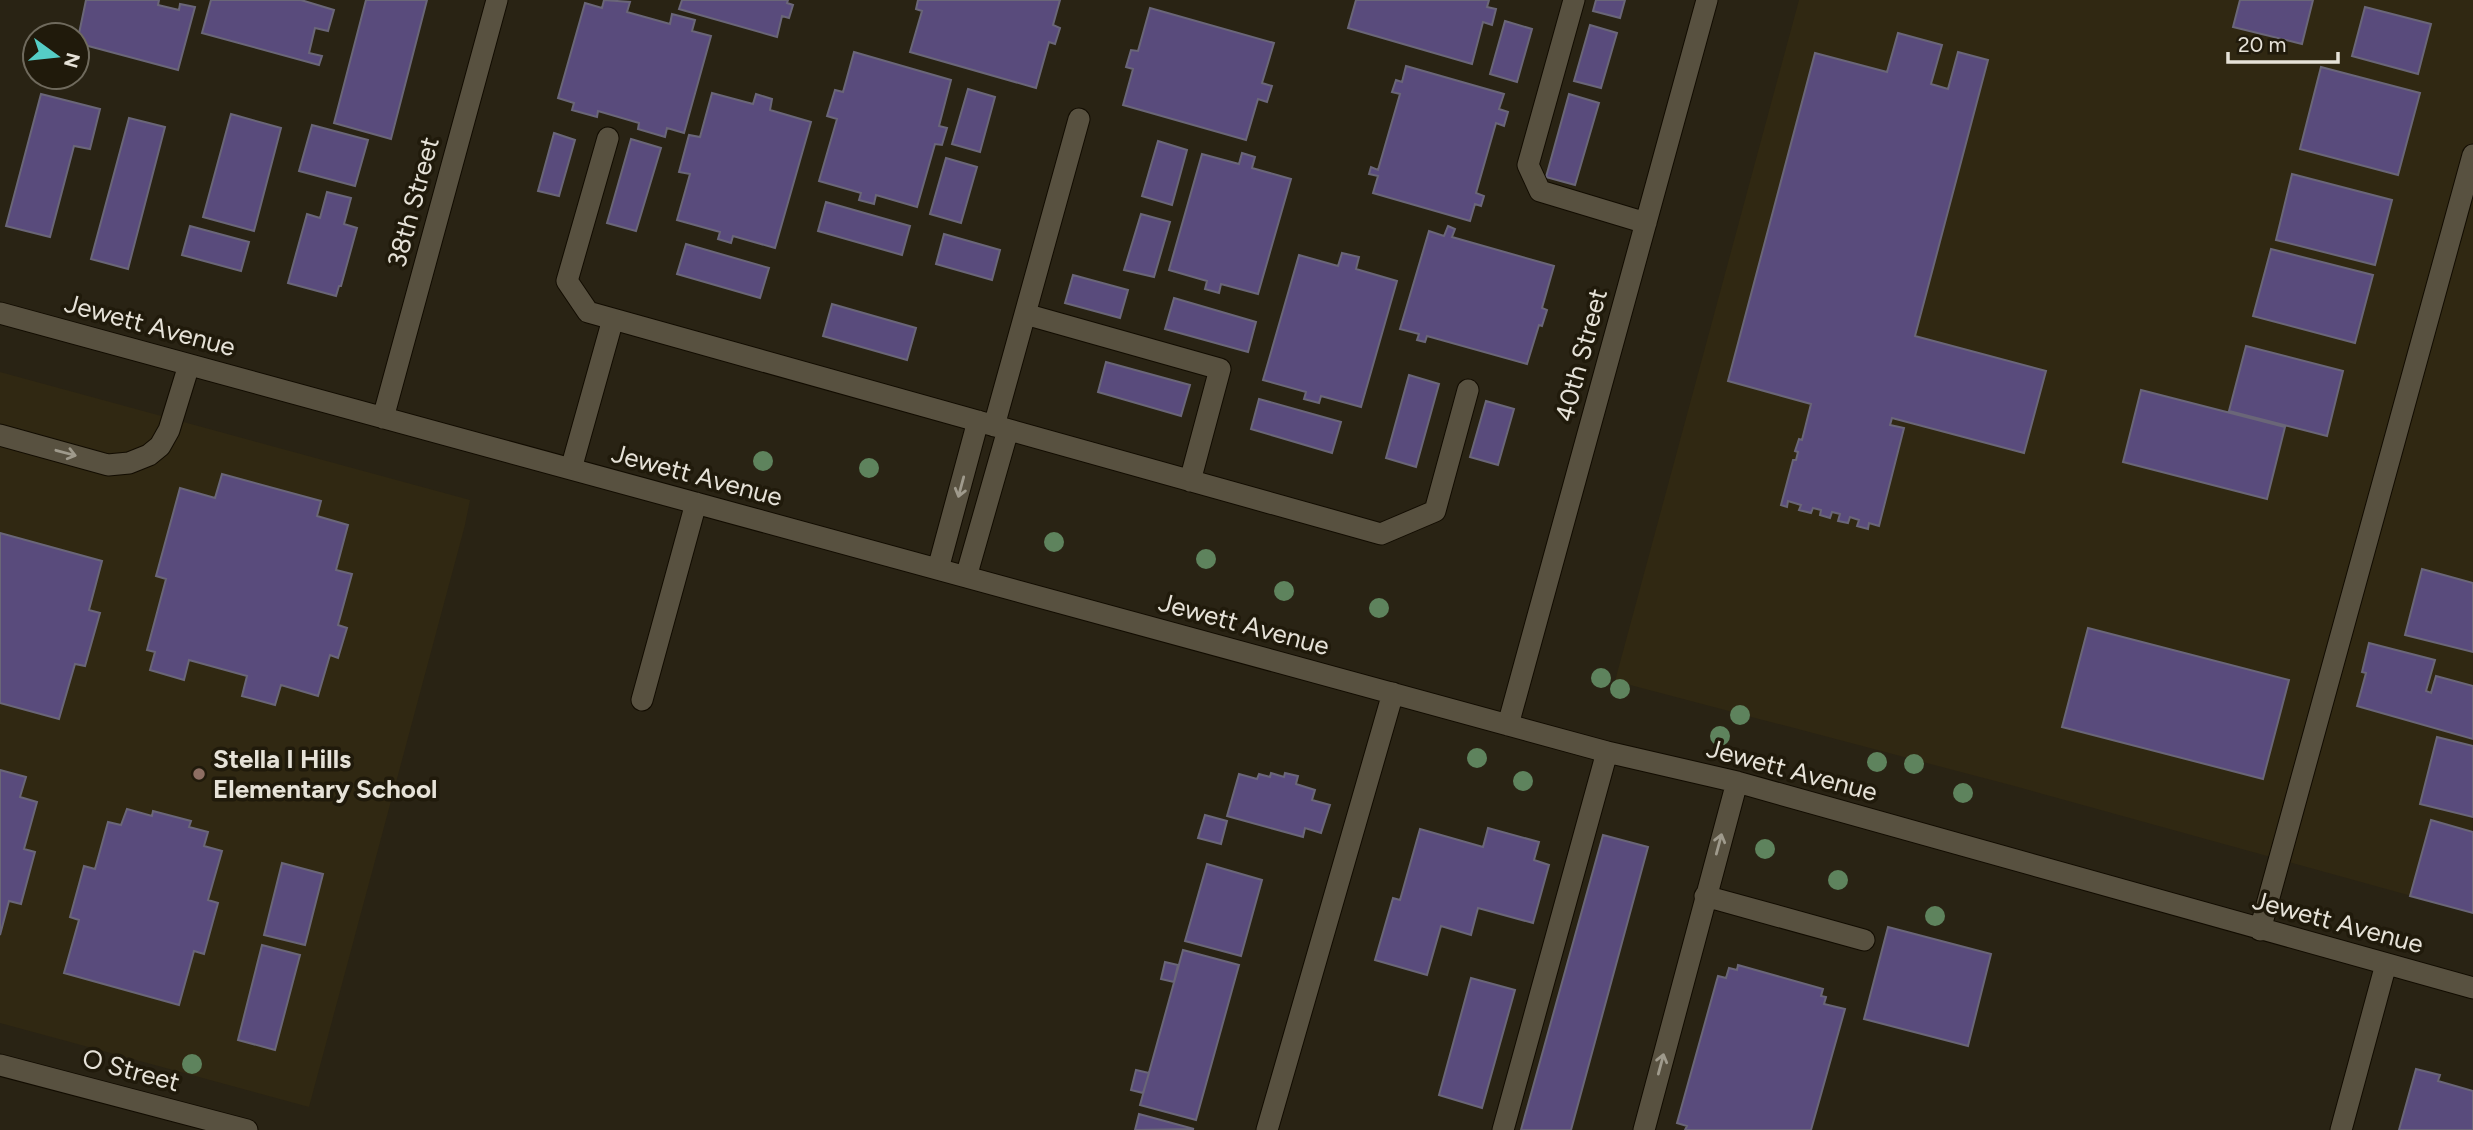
<svg xmlns="http://www.w3.org/2000/svg" width="2473" height="1130" viewBox="0 0 2473 1130" font-family="Figtree,sans-serif">
  <style>
    .built { fill: #302812 }
    .building { fill: #594b7c; stroke: #6a6678; stroke-width: 2 }
    .lines { fill: none; stroke-linecap: round; stroke-linejoin: round }
    .minor-casing { stroke: #120c01; stroke-width: 23 }
    .minor { stroke: #585140; stroke-width: 21 }
    .tree { fill: #5e835d }
    .oneway { stroke: #9f9a8c }
    .education-dot { fill: #8d6e63; stroke: #201a0b; stroke-width: 2.5 }
    .labels { text-anchor: middle; stroke-width: 7; stroke-linejoin: round; paint-order: stroke }
    .street-label { font-size: 26px; fill: #e6e2d8; stroke: #201a0b }
    .poi-label { font-size: 26px; font-weight: bold; fill: #e6e2d8; stroke: #201a0b; text-anchor: start }
  </style>
  <rect width="100%" height="100%" fill="#292314"/>
  <path class="built" d="M1799,0h674v913l-455,-126 -403,-106z
    M0,372l470,128 -5,25 -156,582 -309,-84z"/>
  <path class="building" d="M86,0h73l-1,5 21,5 1,-6 15,3 -17,63 -101,-27z
    M211,0h90l33,10 -6,21 -13,-3 -6,25 13,3 -3,9 -117,-32z
    M366,0h61l-36,139 -57,-16z
    M604,0l26,2 -3,10 43,12 2,-10 23,6 -3,11 19,5 -27,97 -17,-5 -2,9 -27,-8 1,-6 -41,-12 -1,6 -25,-7 2,-7 -16,-5 27,-95 17,5z
    M682,0h106l-1,3 6,2 -4,13 -7,-2 -5,21 -98,-28z
    M918,0h142l-7,25 7,3 -5,16 -6,-2 -13,46 -126,-36 12,-41 -6,-2z
    M1356,0h133l-2,7 9,2 -4,16 -9,-3 -11,42 -124,-36z
    M1596,0h29l-5,18 -27,-7z
    M2240,0h73l-11,44 -69,-17z
    M2365,7l66,17 -13,50 -66,-18z
    M1150,8l124,35 -12,40 10,3 -5,16 -9,-3 -12,41 -123,-35 10,-36 -7,-2 5,-17 7,1z
    M1505,21l27,8 -15,53 -27,-8z
    M1590,25l27,8 -16,55 -27,-7z
    M1898,33l44,12 -11,39 17,5 10,-37 30,8 -73,276 131,35 -22,82 -132,-35 -2,7 14,3 -25,98 -10,-3 -1,6 -11,-3 2,-6 -9,-3 -2,6 -10,-2 2,-7 -8,-2 -2,6 -10,-3 1,-5 -8,-2 -2,5 -12,-3 2,-5 -13,-4 -1,6 -6,-2 12,-45h3l2,-8 -3,-1 4,-12 3,1 9,-36 -83,-23 87,-328 72,19z
    M854,52l97,28 -12,46 8,2 -5,17 -7,-1 -18,63 -41,-12 -2,9 -15,-4 2,-7 -42,-12 18,-62 -10,-3 8,-26 8,2z
    M1406,66l98,28 -5,15 9,3 -4,14 -8,-3 -20,70 8,3 -3,10 -6,-2 -5,17 -97,-28 5,-17 -9,-2 2,-7 7,3 22,-76 -8,-2 4,-12 6,2z
    M2321,67l99,26 -22,82 -98,-26z
    M968,89l27,8 -15,55 -28,-8z
    M712,93l41,11 3,-10 16,5 -2,11 41,12 -36,126 -42,-12 -2,7 -13,-4 2,-7 -43,-12 13,-46 -11,-2 10,-37 11,2z
    M41,94l59,15 -10,40 -16,-3 -24,91 -44,-11z
    M1569,94l30,9 -24,82 -29,-8z
    M231,114l50,14 -27,103 -51,-14z
    M129,118l36,9 -37,142 -37,-10z
    M312,125l56,15 -13,46 -56,-15z
    M554,133l21,7 -16,56 -21,-5z
    M631,139l30,9 -25,83 -29,-8z
    M1158,141l29,9 -15,55 -30,-9z
    M1242,153l13,4 -3,11 39,11 -33,115 -37,-10 -2,9 -14,-4 2,-8 -38,-11 33,-116 37,10z
    M946,158l31,9 -16,56 -31,-9z
    M2292,174l100,26 -17,65 -99,-25z
    M327,192l24,6 -7,26 13,4 -16,58h-2l-3,10 -48,-13 19,-69 13,4z
    M826,202l84,24 -8,29 -84,-24z
    M1141,214l29,8 -16,55 -30,-7z
    M190,226l59,16 -8,29 -59,-16z
    M1448,226l7,3 -3,8 102,29 -12,42 5,2 -5,16 -3,-1 -12,39 -100,-28 -2,6 -8,-2 2,-6 -19,-5 29,-98 15,5z
    M944,234l56,16 -8,30 -56,-16z
    M686,244l83,24 -9,30 -83,-24z
    M2271,249l102,26 -18,68 -102,-27z
    M1342,253l17,4 -3,12 41,12 -36,126 -40,-11 -2,7 -15,-4 2,-7 -43,-12 36,-125 39,11z
    M1073,275l55,15 -8,28 -55,-15z
    M1174,298l82,24 -8,30 -83,-23z
    M832,304l84,24 -9,32 -84,-24z
    M2246,346l97,25 -16,65 -98,-25z
    M1106,362l84,23 -9,31 -83,-24z
    M1409,375l30,9 -23,83 -30,-9z
    M2141,390l144,37 -18,72 -144,-37z
    M1259,399l82,23 -9,31 -81,-24z
    M1486,401l28,8 -16,56 -28,-8z
    M222,474l99,27 -4,15 31,9 -12,45 16,4 -14,51 9,3 -9,30 -8,-3 -12,41 -37,-11 -6,20 -33,-9 5,-20 -58,-16 -5,20 -34,-10 5,-18 -8,-2 19,-71 -10,-3 24,-88 35,10z
    M0,533l102,28 -13,49 11,3 -15,53 -10,-2 -16,55 -59,-16z
    M2422,569l51,14v69l-68,-17z
    M2088,628l201,52 -26,99 -201,-52z
    M2369,643l66,17 -9,31 5,2 5,-17 37,10v53l-116,-33 9,-33 -4,-1z
    M2437,737l36,9v71l-53,-13z
    M0,770l26,7 -6,20 17,5 -13,47 11,3 -14,52 -12,-3 -9,34z
    M1271,773l13,4 1,-4 13,3 -2,8 19,6 -3,10 18,5 -9,28 -16,-5 -2,9 -76,-21 12,-42 18,5 2,-5 11,3z
    M127,809l25,7 1,-5 38,10 -2,6 19,5 -4,14 18,5 -14,49 10,3 -14,51 -10,-3 -15,54 -115,-32 15,-53 -9,-3 14,-51 11,3 13,-47 13,3z
    M1205,815l22,6 -6,23 -23,-6z
    M2431,820l42,12v81l-63,-17z
    M1488,828l51,14 -5,18 15,5 -16,58 -55,-15 -7,27 -30,-9 -14,49 -52,-15 18,-62 7,2 20,-71 63,18z
    M1603,835l45,12 -77,283h-50z
    M282,863l41,11 -18,71 -41,-10z
    M1207,864l55,16 -21,76 -56,-15z
    M1888,927l103,27 -23,92 -104,-27z
    M262,945l38,10 -25,95 -37,-10z
    M1183,950l56,15 -43,155 -56,-15z
    M1165,962l13,3 -4,17 -13,-3z
    M1738,965l85,24 -2,7 5,1 -2,7 21,5 -34,121h-126l2,-4 -10,-3 41,-147 8,2 3,-10 8,2z
    M1471,978l44,12 -33,118 -43,-13z
    M2416,1069l24,6 -2,6 35,10v39h-74z
    M1136,1070l13,3 -6,20 -12,-3z
    M1139,1114l55,15 -59,1z"/>
  <g class="lines">
    <defs>
      <path id="minor" d="M1574,0l-46,165 12,26 106,32
        M608,138l-41,143 21,31 793,222 54,-23 33,-121
        M0,313l1607,439 130,30 736,206
        M1025,314l195,55 -30,112
        M383,418l114,-418
        M994,426l85,-307
        M0,435l108,30 21,-2 20,-8 11,-9 9,-16 20,-65
        M571,469l42,-150
        M938,569l40,-148
        M966,577l42,-147
        M642,700l54,-197
        M1508,725l199,-725
        M1705,896l159,44
        M2260,930l213,-775
        M0,1065l247,65
        M1267,1130l126,-437
        M1503,1130l104,-378
        M1644,1130l93,-348
        M2341,1130l45,-166"/>
    </defs>
    <use href="#minor" class="minor-casing"/>
    <use href="#minor" class="minor"/>
  </g>
  <g class="tree">
    <circle cx="763" cy="461" r="10"/>
    <circle cx="869" cy="468" r="10"/>
    <circle cx="1054" cy="542" r="10"/>
    <circle cx="1206" cy="559" r="10"/>
    <circle cx="1284" cy="591" r="10"/>
    <circle cx="1379" cy="608" r="10"/>
    <circle cx="1601" cy="678" r="10"/>
    <circle cx="1620" cy="689" r="10"/>
    <circle cx="1740" cy="715" r="10"/>
    <circle cx="1720" cy="736" r="10"/>
    <circle cx="1477" cy="758" r="10"/>
    <circle cx="1877" cy="762" r="10"/>
    <circle cx="1914" cy="764" r="10"/>
    <circle cx="1523" cy="781" r="10"/>
    <circle cx="1963" cy="793" r="10"/>
    <circle cx="1765" cy="849" r="10"/>
    <circle cx="1838" cy="880" r="10"/>
    <circle cx="1935" cy="916" r="10"/>
    <circle cx="192" cy="1064" r="10"/>
  </g>
  <defs><path id="oneway-shaft" d="M-6 0H5M1.5-3L5.5 0L1.5 3" fill="none" stroke-width="1.6" stroke-linecap="round" stroke-linejoin="round" transform="scale(1.75)"/></defs>
  <g class="oneway">
    <use href="#oneway-shaft" transform="translate(66 453) rotate(15)"/>
    <use href="#oneway-shaft" transform="translate(961 487) rotate(105)"/>
    <use href="#oneway-shaft" transform="translate(1719 844) rotate(-75)"/>
    <use href="#oneway-shaft" transform="translate(1661 1064) rotate(-75)"/>
  </g>
  <circle class="education-dot" cx="199" cy="774" r="7"/>
  <g class="labels">
    <g class="street-label">
      <text transform="translate(413 202) rotate(-75)" y="9">38th Street</text>
      <text transform="translate(150 325) rotate(15)" y="9">Jewett Avenue</text>
      <text transform="translate(1581 355) rotate(-75)" y="9">40th Street</text>
      <text transform="translate(697 475) rotate(15)" y="9">Jewett Avenue</text>
      <text transform="translate(1244 624) rotate(15)" y="9">Jewett Avenue</text>
      <text transform="translate(1792 770) rotate(15)" y="9">Jewett Avenue</text>
      <text transform="translate(2338 922) rotate(15)" y="9">Jewett Avenue</text>
      <text transform="translate(131 1070) rotate(15)" y="9">O Street</text>
    </g>
    <g class="poi-label">
      <text x="213" y="768">Stella I Hills<tspan x="213" dy="30">Elementary School</tspan></text>
    </g>
  </g>
  <g transform="translate(56 56) rotate(105)"><circle r="33" fill="#201a0b" stroke="#6f6a5d" stroke-width="2"/>
  <path d="M0-5L12 26L0 18L-12 26Z" fill="#55cdc6"/>
  <text y="-10" font-size="19" font-weight="bold" text-anchor="middle" fill="#e6e2d8">N</text>
  </g>
  <path d="M2228 52v10h110v-10" fill="none" stroke="#e6e2d8" stroke-width="3.5"/>
  <text x="2238" y="52" font-size="21" fill="#e6e2d8" stroke="#201a0b" stroke-width="5" paint-order="stroke">20 m</text>
</svg>
